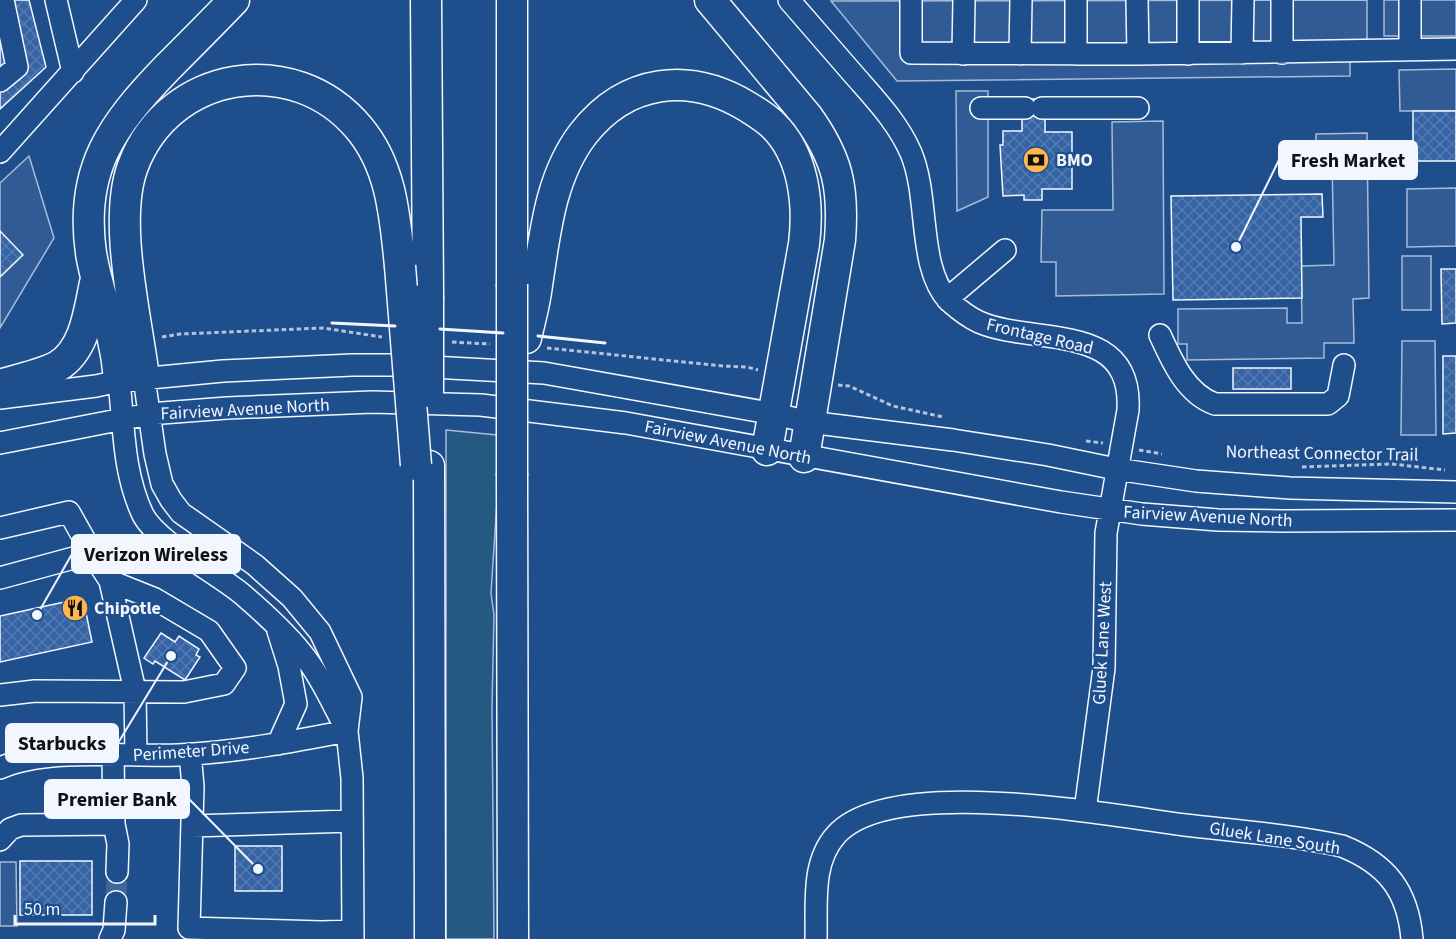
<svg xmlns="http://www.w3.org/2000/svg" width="1456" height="939" viewBox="0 0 1456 939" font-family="'Source Sans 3',sans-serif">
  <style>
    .grass { fill: #245a82; stroke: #a8bbd7; stroke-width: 1.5 }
    .parking { fill: #305b95; stroke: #a8bbd7; stroke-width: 1.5 }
    .building { fill: url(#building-cross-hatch); stroke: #f2f6ff; stroke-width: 1.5 }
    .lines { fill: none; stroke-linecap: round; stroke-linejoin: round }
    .minor-tunnel { stroke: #3f679d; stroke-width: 21; stroke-dasharray: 21 10; stroke-linecap: butt }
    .minor-casing { stroke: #f2f6ff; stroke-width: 24 }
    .highway-casing { stroke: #f2f6ff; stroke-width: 33 }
    .path { stroke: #b3c4dc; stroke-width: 3; stroke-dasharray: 4.5 3; stroke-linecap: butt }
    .minor { stroke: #1f4e8c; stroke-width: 21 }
    .highway { stroke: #1f4e8c; stroke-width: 30 }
    .highway-bridge-casing { stroke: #f2f6ff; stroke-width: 33; stroke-linecap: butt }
    .highway-bridge { stroke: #1f4e8c; stroke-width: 30 }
    .wall { stroke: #f2f6ff; stroke-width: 3 }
    .labels { text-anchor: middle; stroke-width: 4.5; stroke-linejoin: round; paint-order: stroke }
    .poi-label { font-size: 18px; font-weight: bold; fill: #f2f6ff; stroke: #1f4e8c; text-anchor: start }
    .street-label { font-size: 18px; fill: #f2f6ff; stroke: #1f4e8c }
    .leader { fill: none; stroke: #f2f6ff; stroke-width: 2 }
    .callout-dot { fill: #f2f6ff; stroke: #1f4e8c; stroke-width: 2 }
    .callout { fill: #f2f6ff; stroke: #f2f6ff; stroke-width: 2 }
    .callout-label { font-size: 20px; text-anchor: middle; font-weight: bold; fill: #111 }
  </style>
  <defs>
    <pattern id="building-cross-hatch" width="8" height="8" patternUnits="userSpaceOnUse" patternTransform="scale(1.5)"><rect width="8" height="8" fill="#3563a3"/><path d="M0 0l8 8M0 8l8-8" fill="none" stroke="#537ab1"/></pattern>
  </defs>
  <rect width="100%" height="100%" fill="#1f4e8c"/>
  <path class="grass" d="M446,430l51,5v66l-6,92 3,22 -2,92 2,232h-48z"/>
  <path class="parking" d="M1367,0v61h-17v15l-453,5 -66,-80z
    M1384,0h72v36h-72z
    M1456,69v42h-56l-1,-41z
    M956,91h32v106l-31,14z
    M1163,121l1,173 -108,2v-34h-15l1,-52h71l-1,-88z
    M1367,133l2,165 -16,1 1,44h-30v15l-137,2v-16h-9v-35l109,-1v15h15l-1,-57 33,-1 -2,-104h-16v-27z
    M29,156l25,82 -54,90v-145z
    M1456,188v58l-49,1v-58z
    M1402,256h29v54h-29z
    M1402,341h33l1,94h-35z
    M0,862h16l1,64h-17z"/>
  <path class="building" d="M0,0h29l17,67 -46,42z
    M1025,99h17l3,13v20h27v57h-30v11h-18v-5l-21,1 -3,-51h3v-14h19v-19z
    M1413,111h43v50h-43z
    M1322,194l1,23h-22l1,81 -129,2 -2,-104z
    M0,231l23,24 -23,22z
    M1441,269h15v54l-14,1z
    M1443,356h13v77l-13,1z
    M1233,368h58v21h-58z
    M83,598l9,44 -92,20v-46z
    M161,633l14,9 4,-6 20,13 -3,6 4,2 -15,23 -30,-19 -2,3 -9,-6z
    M235,846h47v45h-47z
    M20,861h72v54h-72z"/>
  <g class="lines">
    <path class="minor-tunnel" d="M116,902l1,-30"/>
    <defs>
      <path id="minor" d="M56,0l17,72
        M789,0c22,25 44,51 66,76 21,24 43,47 56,77 19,45 6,114 38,148 9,8 19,16 30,21 55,24 154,-2 149,88l-22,123 -2,135 -19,143
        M911,0v53l227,1 318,-5
        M1137,0l1,54
        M1188,0v54
        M1410,0v49
        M1242,53l1,-53
        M1282,53v-53
        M963,54l1,-54
        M1020,54l1,-54
        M1076,54v-54
        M0,81l17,-14 -14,-67
        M981,108h44
        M1042,108h96
        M0,152l136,-152
        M947,299l58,-49
        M1160,335c12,26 26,59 55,69h113l10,-8 6,-31
        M144,378l11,76 7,30 9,16 10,13 74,52 37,33 28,34 31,65 -4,34 5,47 1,161
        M119,381c5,46 4,92 24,134 15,28 74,58 99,79 21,18 42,37 59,58 19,23 32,52 46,79
        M0,398l96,-12 23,-5 104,-10 129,-6h43l149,8 231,41 34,8 144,18 95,15 68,14 80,12 94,7 166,4
        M0,443l149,-29 78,-6 145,-6 109,3 145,18 435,79 81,12 76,6 65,1 173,-1
        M0,528l69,-16 23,41
        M0,578l92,-25 18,28 25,110 1,64
        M0,695l35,-4 149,1 40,-8 11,-16 -26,-37 -54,-32 -45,-18
        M278,744l18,-40 -7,-38 -11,-35
        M190,754l3,32 -4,142 132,4 32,-1
        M113,755l1,69 4,20 -1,28
        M0,768c48,-21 125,-11 178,-13 58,-3 113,-13 169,-24
        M192,826l160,-5
        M0,840l10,-11 11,-4 93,-1
        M110,939l4,-9 2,-28
        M816,939c1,-35 -5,-76 20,-104 54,-61 273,-20 349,-10 52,6 106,10 157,21 45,18 66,45 70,93"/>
      <path id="highway" d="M426,0l2,296
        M512,0v284
        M710,0l97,116c31,43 37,72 33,124l-36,217
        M526,338c4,-18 9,-35 11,-53 8,-51 13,-108 46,-151 43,-55 106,-63 165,-27 8,5 18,11 25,18 31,30 36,79 31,119l-37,206
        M144,378c-7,-59 -32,-157 -11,-212 36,-96 161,-116 226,-38 33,39 36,90 41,138
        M119,381c-1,-12 -2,-24 -5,-36 -6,-31 -18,-60 -23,-92 -12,-84 21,-128 76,-185 22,-22 45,-45 67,-68
        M0,385c18,-6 41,-10 58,-19 27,-16 31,-55 37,-83
        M429,466l1,473
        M512,476l1,463"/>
    </defs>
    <use href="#minor" class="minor-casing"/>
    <use href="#highway" class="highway-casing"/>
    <path class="path" d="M162,337l18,-3 143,-6 59,9
      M452,342l38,2
      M547,348l176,18 24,1 11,3
      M838,385l11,1 44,20 50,11
      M1086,441l17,2
      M1139,450l23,4
      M1302,467l90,-3 53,6"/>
    <use href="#minor" class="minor"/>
    <use href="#highway" class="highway"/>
    <defs>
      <path id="highway-bridge" d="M400,266l16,199
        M512,284v192
        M428,296v96"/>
    </defs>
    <use href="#highway-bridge" class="highway-bridge-casing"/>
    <use href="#highway-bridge" class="highway-bridge"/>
    <path class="wall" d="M332,323l63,3
      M440,329l63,4
      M538,336l67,7"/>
  </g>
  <defs>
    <symbol id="bank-disc" viewBox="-11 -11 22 22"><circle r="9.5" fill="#ffb74d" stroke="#1f4e8c"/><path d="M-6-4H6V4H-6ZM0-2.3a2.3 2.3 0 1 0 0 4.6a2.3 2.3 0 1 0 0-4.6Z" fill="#111"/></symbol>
    <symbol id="restaurant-disc" viewBox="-11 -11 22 22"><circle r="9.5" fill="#ffb74d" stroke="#1f4e8c"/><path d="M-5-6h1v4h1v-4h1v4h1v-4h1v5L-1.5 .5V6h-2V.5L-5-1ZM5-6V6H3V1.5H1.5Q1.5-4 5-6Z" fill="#111"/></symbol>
  </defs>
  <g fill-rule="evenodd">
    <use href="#bank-disc" x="1021" y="145" width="30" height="30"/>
    <use href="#restaurant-disc" x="60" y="593" width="30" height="30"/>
  </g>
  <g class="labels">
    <g class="poi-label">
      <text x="1056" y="166">BMO</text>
      <text x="94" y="614">Chipotle</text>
    </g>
    <g class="street-label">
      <text transform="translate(1040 336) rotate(13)" y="6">Frontage Road</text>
      <text transform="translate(245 409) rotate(-3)" y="6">Fairview Avenue North</text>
      <text transform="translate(728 442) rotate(11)" y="6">Fairview Avenue North</text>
      <text transform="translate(1322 453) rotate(1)" y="6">Northeast Connector Trail</text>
      <text transform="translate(1208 516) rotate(3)" y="6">Fairview Avenue North</text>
      <text transform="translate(1102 643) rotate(-87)" y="6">Gluek Lane West</text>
      <text transform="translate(191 751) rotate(-4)" y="6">Perimeter Drive</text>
      <text transform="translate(1275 838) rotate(9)" y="6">Gluek Lane South</text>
    </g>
  </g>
  <path class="leader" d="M1236 247L1279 160M37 615L72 554M171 656L118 743M258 869L189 799"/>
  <g class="callout-dot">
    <circle cx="1236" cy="247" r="6"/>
    <circle cx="37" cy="615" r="6"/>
    <circle cx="171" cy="656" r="6"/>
    <circle cx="258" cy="869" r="6"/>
  </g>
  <g class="callout">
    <rect x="1279" y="141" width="138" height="38" rx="6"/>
    <rect x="72" y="535" width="168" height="38" rx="6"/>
    <rect x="6" y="724" width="112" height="38" rx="6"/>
    <rect x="45" y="780" width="144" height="38" rx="6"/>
  </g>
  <g class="callout-label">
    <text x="1348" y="167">Fresh Market</text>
    <text x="156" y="561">Verizon Wireless</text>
    <text x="62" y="750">Starbucks</text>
    <text x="117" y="806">Premier Bank</text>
  </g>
  <path d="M15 915v9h140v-9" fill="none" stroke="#f2f6ff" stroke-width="3"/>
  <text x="24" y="915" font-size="18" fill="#f2f6ff" stroke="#1f4e8c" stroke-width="4.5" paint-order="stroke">50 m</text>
</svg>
